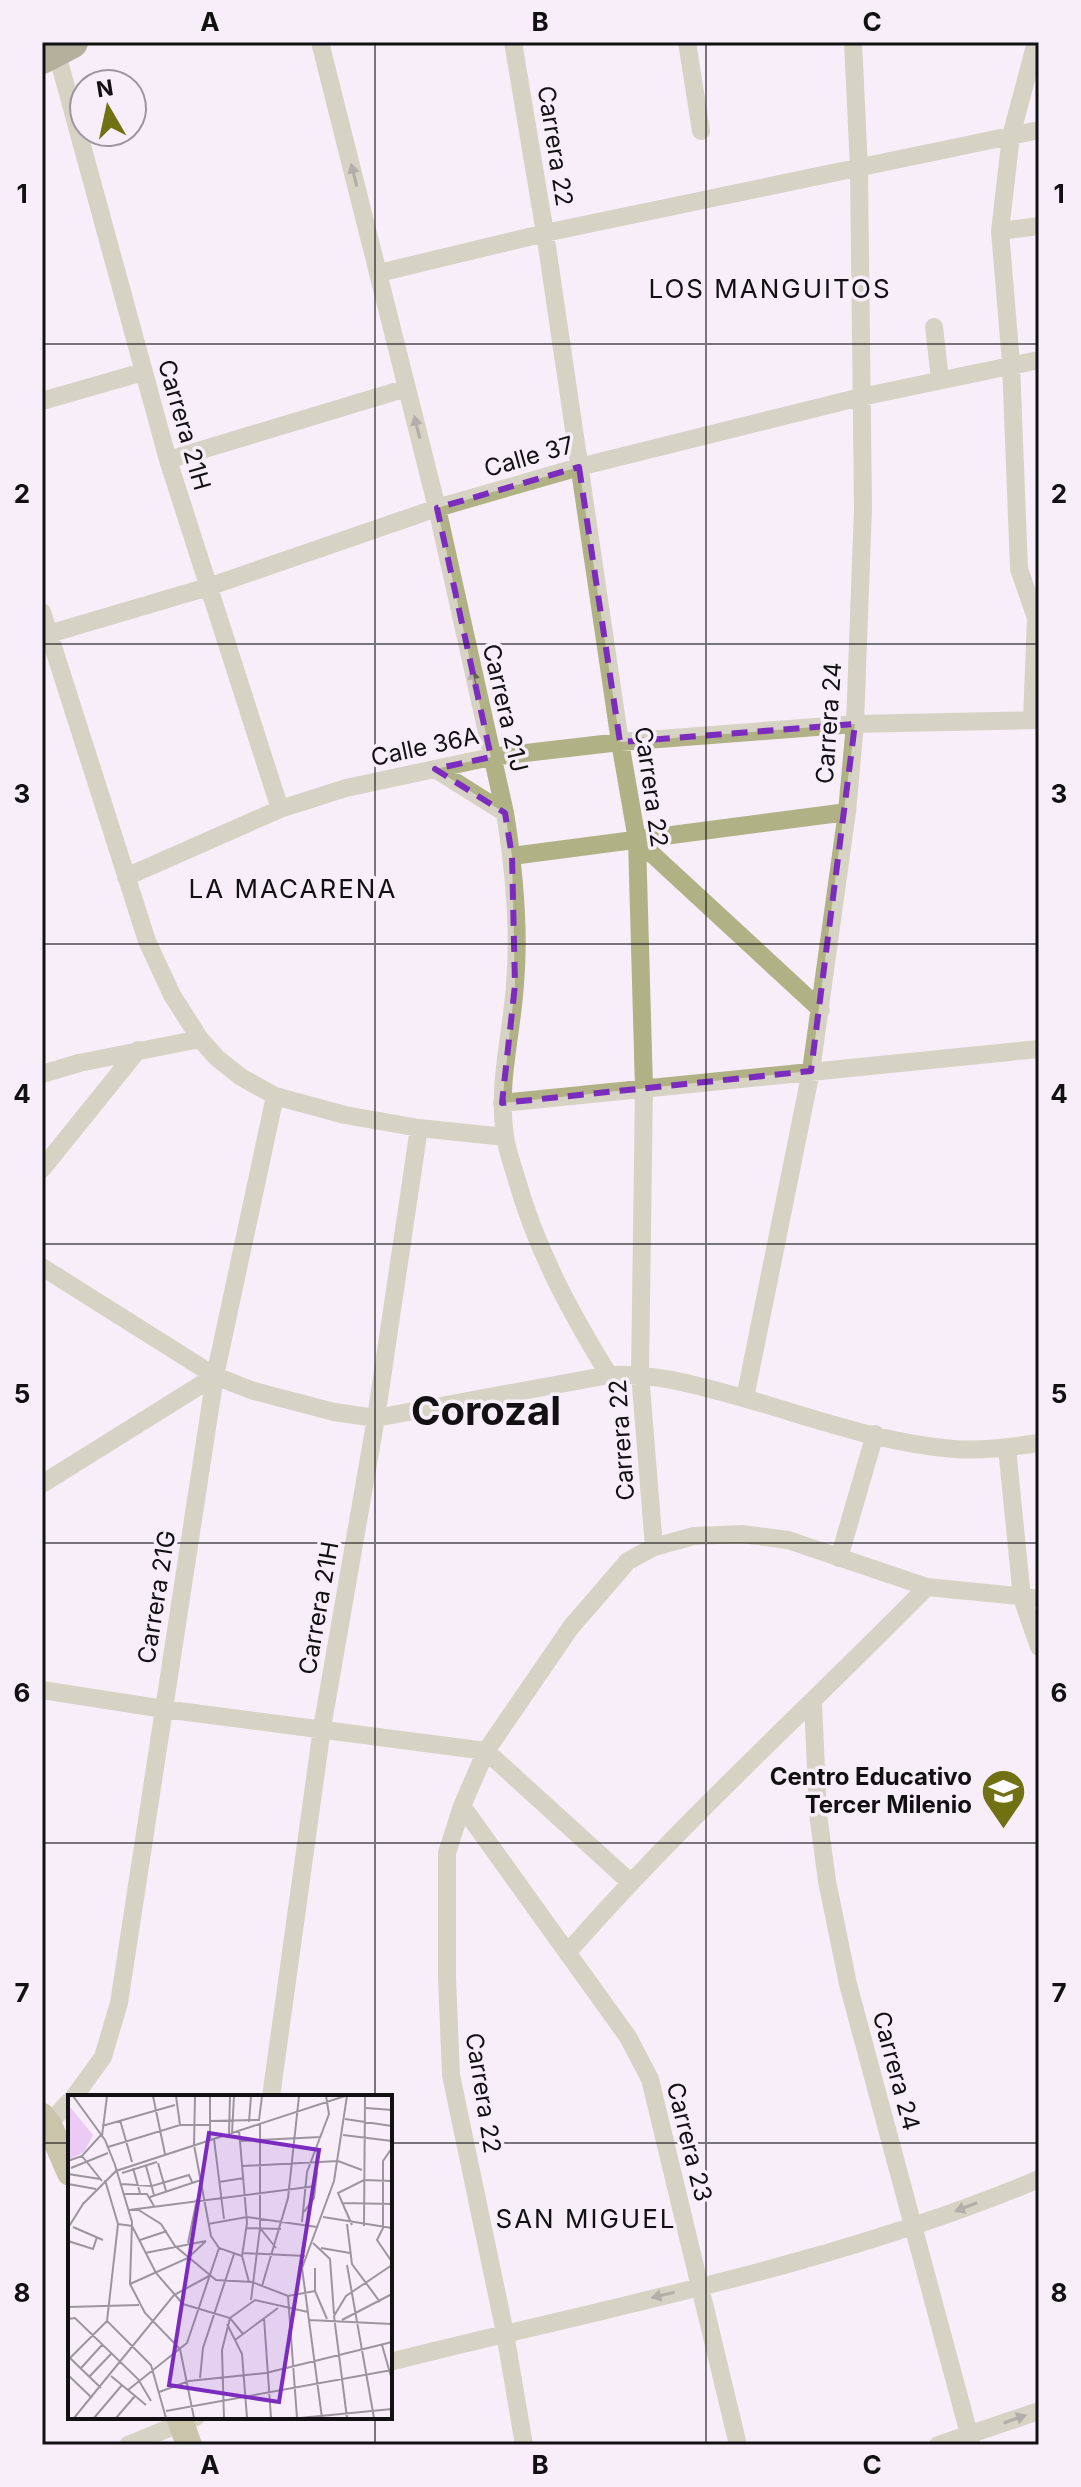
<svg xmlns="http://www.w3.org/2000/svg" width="1081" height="2487" viewBox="0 0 1081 2487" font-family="Inter,sans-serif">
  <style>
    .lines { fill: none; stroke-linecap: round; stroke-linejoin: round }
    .street { stroke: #b0b184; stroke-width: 18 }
    .secondary { stroke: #91914a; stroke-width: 26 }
    .highway { stroke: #656528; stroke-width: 34 }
    .oneway { fill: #62604c }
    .marked { fill: none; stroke: #7b2cbf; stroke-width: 6; stroke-dasharray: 16 10; stroke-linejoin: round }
    .grid { fill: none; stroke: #131014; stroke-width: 2; stroke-opacity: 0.55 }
    .labels { text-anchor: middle; stroke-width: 7; stroke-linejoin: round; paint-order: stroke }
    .street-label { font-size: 24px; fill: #131014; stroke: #f7eefa }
    .poi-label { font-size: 24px; font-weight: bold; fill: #131014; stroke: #f7eefa; text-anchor: end }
    .neighbourhood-label { font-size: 26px; letter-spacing: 2px; fill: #131014; stroke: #f7eefa }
    .town-label { font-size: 40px; font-weight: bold; fill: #131014; stroke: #f7eefa }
    .inset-road { fill: none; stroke: #9c959e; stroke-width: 2 }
    .view { fill: #7b2cbf; fill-opacity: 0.15; stroke: #7b2cbf; stroke-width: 4 }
    .inset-edge { fill: none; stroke: #131014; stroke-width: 4 }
    .neatline { fill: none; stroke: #131014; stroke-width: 3 }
    .grid-label { font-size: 26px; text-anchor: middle; font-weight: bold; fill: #131014 }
  </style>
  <rect width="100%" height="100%" fill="#f7eefa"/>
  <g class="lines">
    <path class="street" d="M320,42l117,466 68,305c9,56 15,114 10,171 -3,50 -18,100 -10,152 2,14 7,28 11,41 20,72 54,135 93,198
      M513,42l32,191 75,509 17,98 7,248 -4,286 14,173
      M687,42l14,89
      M56,50l112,410 112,349
      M1000,231l39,-5
      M379,273l166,-40 494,-103
      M934,327l6,52
      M42,401l101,-29
      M168,460l239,-72
      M42,612l105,329 25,54 28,44 17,19 24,19 34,19 70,19 74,13 86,9
      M42,636l166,-49 229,-79 142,-41 282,-70 178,-37
      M1032,719l4,-101 -17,-49 -8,-206 -11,-132 11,-95 25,-94
      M435,769l70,44
      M637,840l184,170
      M512,856l335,-44
      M126,877l154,-68 66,-21 145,-31 129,-15 235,-18 184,-4
      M42,1074l37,-11 121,-24
      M502,1103l537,-54
      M42,1169l96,-119
      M42,1267l173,109 39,15 80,21 42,6 233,-43c49,-2 91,11 138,24 67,19 137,45 207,50 28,2 57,-2 85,-6
      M745,1398l66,-327 36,-259 8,-88 8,-216 -4,-340 -6,-126
      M1007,1448l15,150 17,49
      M42,1484l173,-108
      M839,1558l36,-124
      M42,1690l122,19 322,42 144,131
      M813,1703l5,111 9,67 21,103 124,461
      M462,1806l166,231 22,42 88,366
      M568,1952c112,-128 239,-243 359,-365
      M74,2097l29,-40 16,-54 96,-627 60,-280
      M271,2097l51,-369 54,-310 43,-290
      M42,2131l28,-30
      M390,2362c217,-55 442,-96 649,-183
      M128,2445l68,-28
      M524,2445l-19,-112 -54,-258 -4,-97v-125l15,-47 24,-55 85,-124 57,-66 26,-14 40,-11 48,-2 46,6 139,47 112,11
      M938,2445l101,-34"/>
    <path class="secondary" d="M42,2116l7,9 21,48
      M179,2417l10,28"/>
    <path class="highway" d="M42,57l29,-15"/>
  </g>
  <defs><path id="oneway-solid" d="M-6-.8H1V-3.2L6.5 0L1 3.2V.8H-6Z" transform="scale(2)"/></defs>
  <g class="oneway">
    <use href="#oneway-solid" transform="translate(354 175) rotate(-104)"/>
    <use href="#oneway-solid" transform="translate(417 427) rotate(-104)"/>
    <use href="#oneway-solid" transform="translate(474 681) rotate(-102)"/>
    <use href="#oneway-solid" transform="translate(966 2207) rotate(159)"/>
    <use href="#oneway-solid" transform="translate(663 2295) rotate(167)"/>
    <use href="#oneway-solid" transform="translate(1015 2419) rotate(-19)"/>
  </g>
  <path d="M0 0H1081V2487H0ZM579,467l41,275 235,-18 -44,347 -309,32 13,-118 -3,-129 -7,-43 -70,-44 56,-12 -54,-249z" fill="#f7eefa" fill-opacity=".55" fill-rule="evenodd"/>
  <path class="marked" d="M579,467l41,275 235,-18 -44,347 -309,32 13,-118 -3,-129 -7,-43 -70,-44 56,-12 -54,-249z"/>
  <path class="grid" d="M375,42v2055M706,42v2403M42,344h997M42,644h997M42,944h997M42,1244h997M42,1543h997M42,1843h997M42,2143h28M390,2143h649M375,2417v28"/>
  <defs>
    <symbol id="school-pin" viewBox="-11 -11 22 30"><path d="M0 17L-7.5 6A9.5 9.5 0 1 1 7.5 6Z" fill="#717013" stroke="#f7eefa"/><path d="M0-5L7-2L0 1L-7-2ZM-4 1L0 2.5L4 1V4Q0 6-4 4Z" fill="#fff"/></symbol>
  </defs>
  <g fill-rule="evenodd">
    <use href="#school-pin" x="978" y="1766" width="51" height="69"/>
  </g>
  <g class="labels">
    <g class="street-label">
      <text transform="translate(555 146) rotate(81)" y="8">Carrera 22</text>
      <text transform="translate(184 425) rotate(74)" y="8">Carrera 21H</text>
      <text transform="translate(529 457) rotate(-16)" y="8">Calle 37</text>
      <text transform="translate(505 708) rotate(77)" y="8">Carrera 21J</text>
      <text transform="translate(829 723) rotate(-86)" y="8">Carrera 24</text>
      <text transform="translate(425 747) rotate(-12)" y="8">Calle 36A</text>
      <text transform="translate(651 787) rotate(82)" y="8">Carrera 22</text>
      <text transform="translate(622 1440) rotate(-94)" y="8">Carrera 22</text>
      <text transform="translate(157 1597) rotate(-81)" y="8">Carrera 21G</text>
      <text transform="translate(319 1608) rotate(-80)" y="8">Carrera 21H</text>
      <text transform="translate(896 2071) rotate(75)" y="8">Carrera 24</text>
      <text transform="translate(483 2093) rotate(81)" y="8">Carrera 22</text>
      <text transform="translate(689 2142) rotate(76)" y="8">Carrera 23</text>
    </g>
    <g class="poi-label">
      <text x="972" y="1785">Centro Educativo<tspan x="972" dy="28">Tercer Milenio</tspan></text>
    </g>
    <g class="neighbourhood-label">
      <text x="770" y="298">LOS MANGUITOS</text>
      <text x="293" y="898">LA MACARENA</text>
      <text x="586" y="2228">SAN MIGUEL</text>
    </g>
    <g class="town-label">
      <text x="486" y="1425">Corozal</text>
    </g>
  </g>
  <g transform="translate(68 2095)">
    <rect width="324" height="324" fill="#f7eefa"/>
    <path d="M2,12l23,28 -9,17 -16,8z" fill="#ebcaf5"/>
    <path class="inset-road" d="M5,1l32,44 10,25 17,57 -2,62 15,29 35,36 14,69M85,1l12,58M108,1l4,29M127,1l-1,49 17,91 8,12 23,8M142,1v44M298,13l26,2M277,24l47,7M52,25l12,42M141,26l50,-1 3,-24M181,27l2,-26M34,31l73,-21M171,35l8,93 -5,33 7,26M164,38l2,-37M161,39l1,-38M275,40l49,6M34,41l5,-40M146,44l10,80M173,46l80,-4M40,52l72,-22h29M324,53l-9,13v67l-6,12 15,22M14,61l20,25M0,66l14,-5 19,-21M90,68l8,28M78,71l8,29M175,71l95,-5 24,9M3,73l37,-15M65,73l7,25M54,78l35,-11M0,79l32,5M37,85l13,44 -11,97 44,44 15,53M151,87l25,-4M0,89l28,5M53,89l31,2 37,-11 3,7M56,99h23l7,12M82,102l51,-17M275,108l49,1M69,114l24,15 14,22 41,34 36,2 36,14 27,-5M61,115l187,-24M236,117l10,-14 3,-26M255,122l69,11M234,127l5,-50 22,-58 -3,-18M50,129l14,2 24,47 27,31 47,14 13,16M140,129l39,-7 70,10M279,129l5,40 28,38M284,130l-14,-32 26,-13 28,1M296,131l1,-130M5,132l30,13M0,133l15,-24 33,-33 229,-75M179,133l34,1M192,133l16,20M72,145l27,-9M0,146l25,8 4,-12M120,148l9,-44M245,148l17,16 4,55M253,153l29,5M77,158l61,-12M174,158l63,3M279,170l27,153M247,173v23l12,28M62,189l58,-26 18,-17M194,191l26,-88 11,-102M220,201l9,122M183,205l9,-72v-104M0,212l71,-2M196,223l7,100M0,224l7,-1 63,61 13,22M241,225l83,4M274,225l50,-26M159,229l15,30 5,64M167,245l43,-32M314,250l10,35M2,263l31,30M0,265l39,-39M13,273l21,-23M0,280l24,23M43,281l35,29M21,282l22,-23M132,283l3,-30 31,-94M60,295l59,-47 32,-95M91,297l30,-11 77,-8 126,-31M98,316l226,-41M6,323l100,-123 35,-19M26,323l28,-33M48,323l19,-22M156,323l-2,-68 8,-32 25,-18 53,12M232,323l92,-9M254,323l-20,-150 32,-87 13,-85M279,323l-13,-102 12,-20 46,-31"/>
    <path class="view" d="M141,38l110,17 -40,252 -110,-17z"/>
    <rect width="324" height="324" class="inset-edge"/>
  </g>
  <rect width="1081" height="2487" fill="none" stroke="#f7eefa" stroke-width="88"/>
  <g transform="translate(108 108) rotate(351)"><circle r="38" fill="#f7eefa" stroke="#9c959e" stroke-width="2"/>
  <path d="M0-6L14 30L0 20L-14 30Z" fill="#717013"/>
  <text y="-12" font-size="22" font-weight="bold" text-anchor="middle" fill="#131014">N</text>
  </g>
  <rect x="44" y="44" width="993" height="2399" class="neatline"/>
  <g class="grid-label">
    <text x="210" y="31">A</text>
    <text x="540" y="31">B</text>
    <text x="872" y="31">C</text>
    <text x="22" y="203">1</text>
    <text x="1059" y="203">1</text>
    <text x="22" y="503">2</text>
    <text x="1059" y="503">2</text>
    <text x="22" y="803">3</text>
    <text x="1059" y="803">3</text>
    <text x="22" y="1103">4</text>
    <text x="1059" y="1103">4</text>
    <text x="22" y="1403">5</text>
    <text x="1059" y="1403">5</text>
    <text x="22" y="1702">6</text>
    <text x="1059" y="1702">6</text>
    <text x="22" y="2002">7</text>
    <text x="1059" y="2002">7</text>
    <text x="22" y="2302">8</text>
    <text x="1059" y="2302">8</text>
    <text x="210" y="2474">A</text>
    <text x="540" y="2474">B</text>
    <text x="872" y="2474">C</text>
  </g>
</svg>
